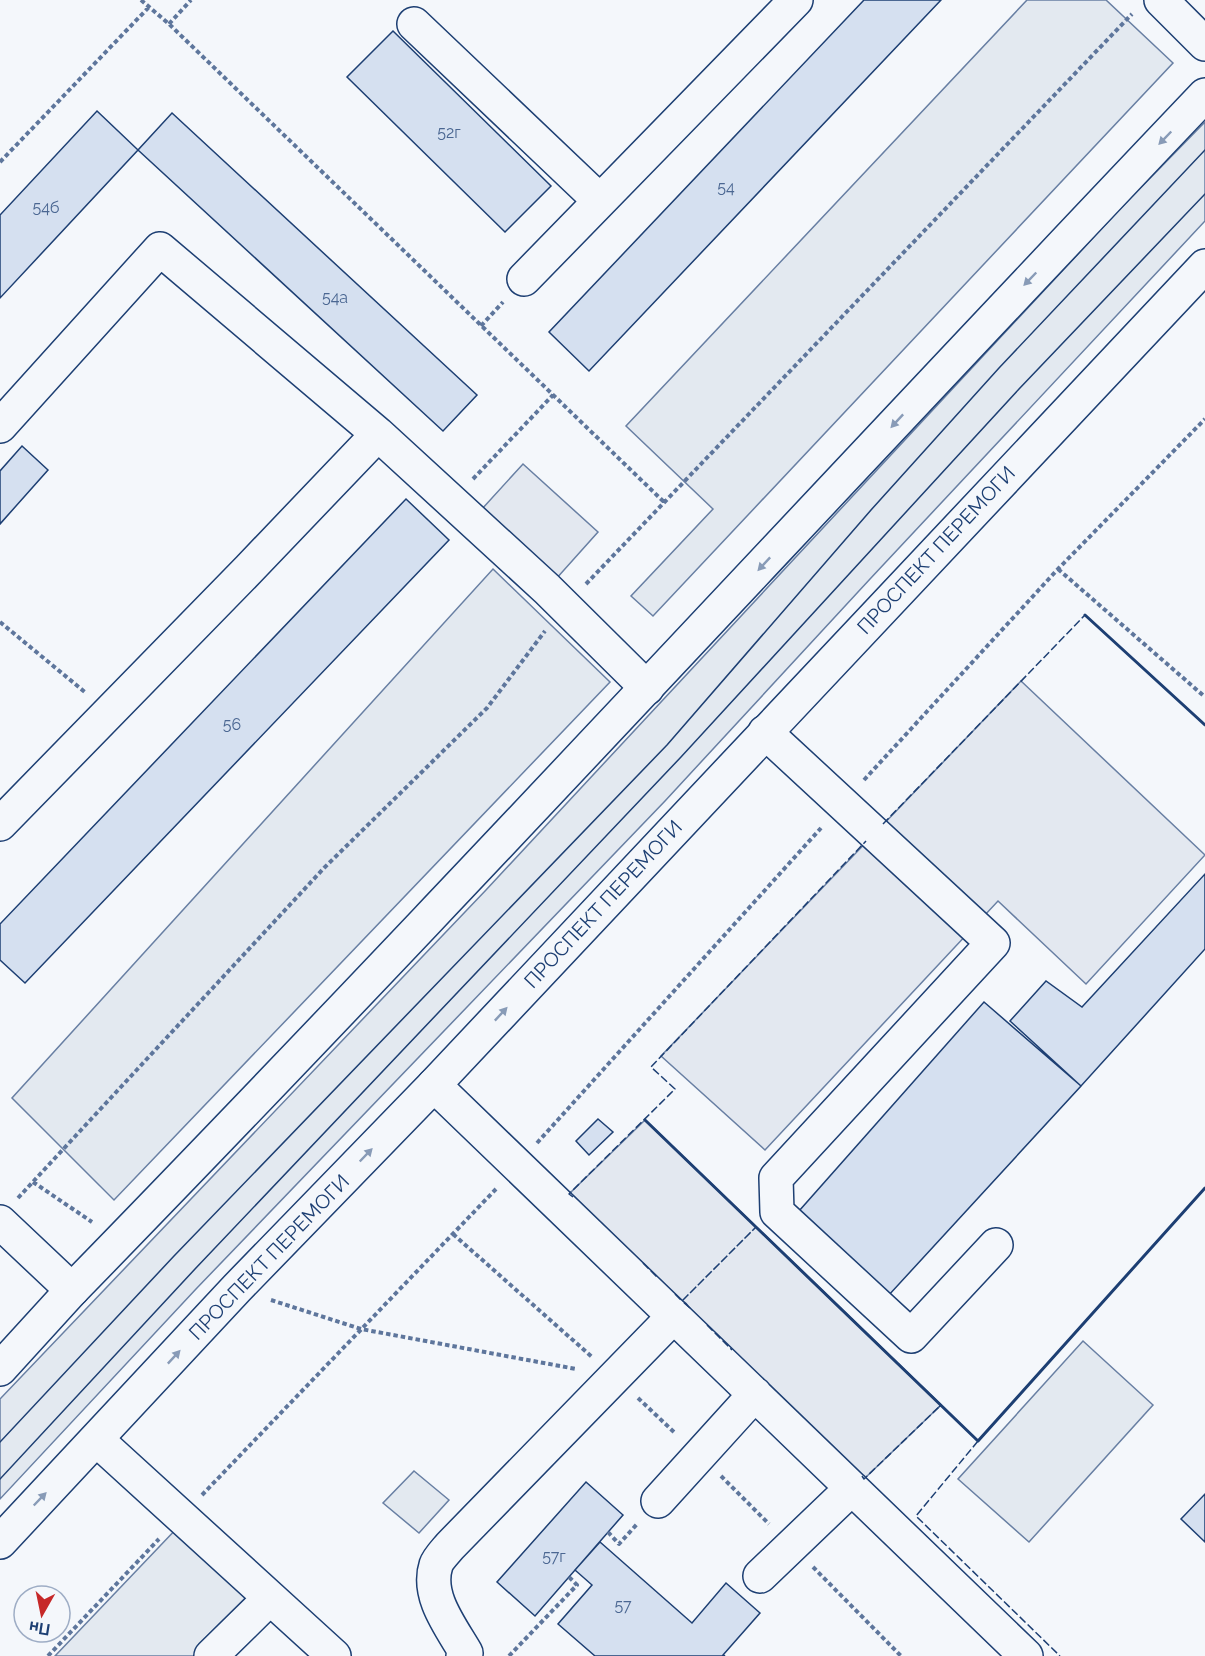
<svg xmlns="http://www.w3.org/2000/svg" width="1205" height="1656" viewBox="0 0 1205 1656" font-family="Raleway,sans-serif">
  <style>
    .green { fill: #e3e9f0; stroke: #687fa3; stroke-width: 1.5 }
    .parking { fill: #e3e8f0; stroke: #687fa3; stroke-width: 1.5 }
    .building { fill: #d5e0f0; stroke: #1d3f73; stroke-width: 1.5 }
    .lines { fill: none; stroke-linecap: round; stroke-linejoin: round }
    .minor-casing { stroke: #1d3f73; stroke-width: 36 }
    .major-casing { stroke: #1d3f73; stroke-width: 36 }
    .path { stroke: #5e769c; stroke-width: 4; stroke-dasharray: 4.5 3; stroke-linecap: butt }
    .minor { stroke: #f4f7fb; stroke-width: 33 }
    .major { stroke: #f4f7fb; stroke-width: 33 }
    .tram { stroke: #1d3f73; stroke-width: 1.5 }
    .fence { stroke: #1d3f73; stroke-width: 1.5; stroke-dasharray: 8 3; stroke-linecap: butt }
    .wall { stroke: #1d3f73; stroke-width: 3 }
    .oneway { fill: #889bb7 }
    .labels { text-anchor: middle; stroke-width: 4.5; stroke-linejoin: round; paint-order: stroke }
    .number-label { font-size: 16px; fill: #4b6792 }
    .street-label { font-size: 20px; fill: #1d3f73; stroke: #f4f7fb }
  </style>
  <rect width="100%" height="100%" fill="#f4f7fb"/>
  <path class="green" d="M1027,0h79l67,63 -520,553 -22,-20 82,-87 -87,-83z
    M1205,122v99l-335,358 -205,222 -469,488 -196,210v-100l486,-509 632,-679z
    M493,569l117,113 -496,518 -102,-102z
    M1083,1341l70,64 -124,137 -71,-63z
    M414,1471l35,29 -30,33 -36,-30z
    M180,1525l75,70 -61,61h-139z"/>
  <path class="parking" d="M523,464l75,68 -51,57 -76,-68z
    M1021,681l184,174 -119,129 -88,-83 -233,249 -104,-94z
    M645,1120l296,285 -77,74 -182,-178 -113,-107z"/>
  <path class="building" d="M864,0h77l-352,371 -40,-39z
    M393,31l158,155 -46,46 -158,-155z
    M97,111l41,39 -138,148v-83z
    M172,113l305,282 -34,36 -305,-281z
    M22,446l26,24 -48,54v-53z
    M406,499l43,41 -424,443 -25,-23v-36z
    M1205,874v75l-124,137 -71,-65 36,-40 36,26z
    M984,1002l97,84 -193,210 -89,-85z
    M598,1119l15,13 -24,23 -13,-14z
    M586,1482l37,33 -88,101 -38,-34z
    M1205,1494v48l-24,-23z
    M600,1542l92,81 34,-40 34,30 -37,42 2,1h-130l-37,-32 34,-39 -17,-15z"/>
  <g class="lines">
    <defs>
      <path id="minor" d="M1161,0l44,44
        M414,24l185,176
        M524,279l272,-279
        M0,426l160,-177 218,185
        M765,732l228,211 -217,235 1,34 134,124 85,-91
        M0,824l249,-255 129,-135 169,155 100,99
        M434,1085l592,571
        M0,1222l72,68
        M97,1440l237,216
        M658,1501l97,-107
        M760,1576l92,-88
        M211,1656l58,-57
        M463,1656l3,-3c-15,-26 -40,-57 -30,-88 2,-6 9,-13 14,-19l224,-230"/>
      <path id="major" d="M0,1369l72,-79c383,-393 754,-797 1133,-1195
        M0,1542l237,-254 197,-203 771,-819"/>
    </defs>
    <use href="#minor" class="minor-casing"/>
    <use href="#major" class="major-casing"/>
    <path class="path" d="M141,0l28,24 496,479
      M169,24l22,-24
      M0,162l149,-155
      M481,326l22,-24
      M473,479l80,-84
      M1058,569l147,128
      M586,584l546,-570
      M0,622l86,71
      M864,780l194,-211 147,-150
      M537,1143l284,-315
      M33,1182l59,40
      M18,1198l306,-330 163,-160 58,-77
      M453,1234l139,123
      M271,1300l90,29 215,40
      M638,1398l38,36
      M721,1476l48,48
      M202,1495l294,-306
      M608,1532l11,12 19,-21
      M813,1567l88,89
      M48,1656l111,-117
      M509,1656l68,-71 -8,-8"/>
    <use href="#minor" class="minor"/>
    <use href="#major" class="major"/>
    <path class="tram" d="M0,1442l174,-186 493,-511 204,-235 128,-142 206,-218
      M0,1479l195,-210 486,-512 338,-368 186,-195"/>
    <path class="fence" d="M883,824l202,-209
      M645,1120l296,285 -2,2
      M573,1197l-4,-3 106,-105 -24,-22 215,-226
      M643,1263l15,15
      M675,1294l7,7 74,-74
      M690,1308l-8,-7 74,-74
      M707,1325l25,25
      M978,1441l-62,75 144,140
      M862,1476l2,3 77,-74"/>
    <path class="wall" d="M1085,615l120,110
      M645,1120l333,321 227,-253"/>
  </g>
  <defs><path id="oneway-solid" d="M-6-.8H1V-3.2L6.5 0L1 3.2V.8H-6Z" transform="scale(1.5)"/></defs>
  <g class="oneway">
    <use href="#oneway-solid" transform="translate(1165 138) rotate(134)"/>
    <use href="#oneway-solid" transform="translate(1030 279) rotate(134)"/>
    <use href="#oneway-solid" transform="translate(897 421) rotate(133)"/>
    <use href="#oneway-solid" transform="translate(764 564) rotate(133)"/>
    <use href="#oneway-solid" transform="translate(501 1014) rotate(-47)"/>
    <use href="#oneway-solid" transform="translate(366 1155) rotate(-46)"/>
    <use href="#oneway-solid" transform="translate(174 1357) rotate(-47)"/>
    <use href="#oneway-solid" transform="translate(40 1499) rotate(-46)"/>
  </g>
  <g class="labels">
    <g class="number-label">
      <text x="449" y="138">52г</text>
      <text x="726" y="193">54</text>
      <text x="46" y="213">54б</text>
      <text x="335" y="303">54а</text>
      <text x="232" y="730">56</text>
      <text x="554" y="1562">57г</text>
      <text x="623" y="1611">57</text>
    </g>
    <g class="street-label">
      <text transform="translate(936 550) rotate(-47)" y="7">ПРОСПЕКТ ПЕРЕМОГИ</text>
      <text transform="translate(603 904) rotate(-47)" y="7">ПРОСПЕКТ ПЕРЕМОГИ</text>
      <text transform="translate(269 1257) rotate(-46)" y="7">ПРОСПЕКТ ПЕРЕМОГИ</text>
    </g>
  </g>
  <g transform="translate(42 1614) rotate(189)"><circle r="28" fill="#f4f7fb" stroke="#9eadc5" stroke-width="1.5"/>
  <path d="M0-4.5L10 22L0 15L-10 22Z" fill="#c62828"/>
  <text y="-9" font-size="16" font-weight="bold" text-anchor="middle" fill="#1d3f73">Пн</text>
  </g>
</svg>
